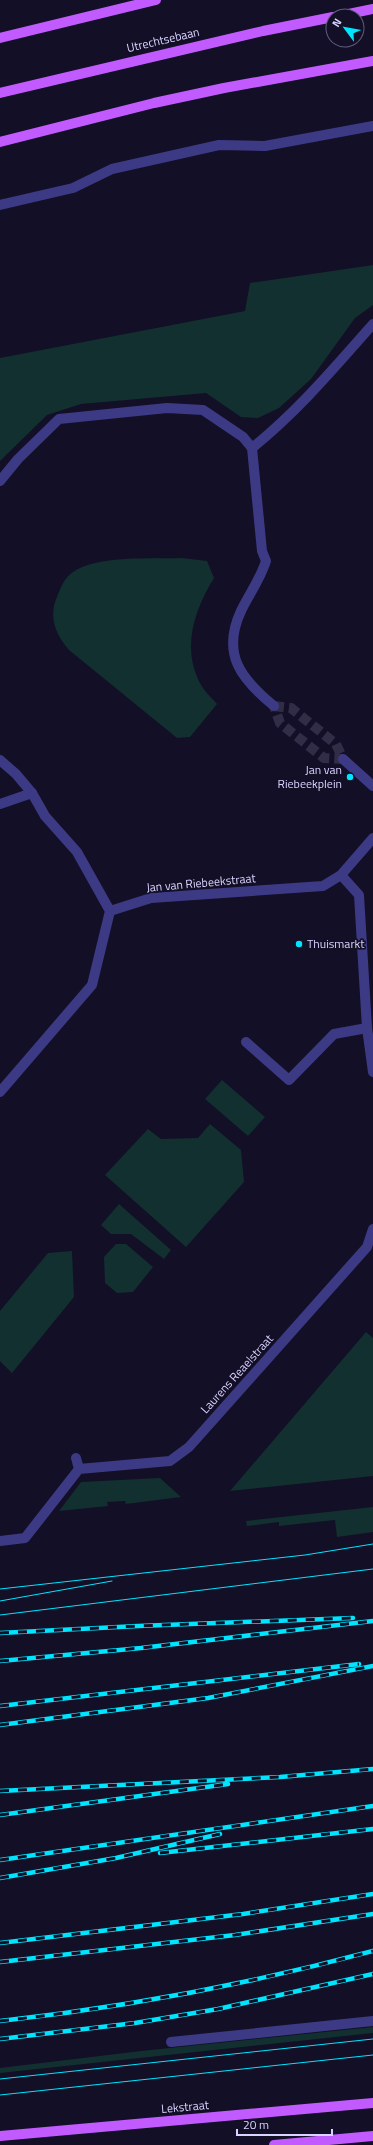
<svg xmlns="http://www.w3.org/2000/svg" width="373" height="2145" viewBox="0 0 373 2145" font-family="'Titillium Web',sans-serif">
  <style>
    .green { fill: #12302f }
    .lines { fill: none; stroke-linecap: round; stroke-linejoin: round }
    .street-tunnel { stroke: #312d47; stroke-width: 10; stroke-dasharray: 10 5; stroke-linecap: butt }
    .lane { stroke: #3d3a85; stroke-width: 10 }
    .street { stroke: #3d3a85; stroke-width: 10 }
    .primary { stroke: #c25bff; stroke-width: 10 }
    .tram { stroke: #00e5ff; stroke-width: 1 }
    .rail-casing { stroke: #00e5ff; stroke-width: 4.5 }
    .rail { stroke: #130f26; stroke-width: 3; stroke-dasharray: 9; stroke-linecap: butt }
    .poi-dot { fill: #00e5ff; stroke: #130f26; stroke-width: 1.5 }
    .labels { text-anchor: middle; stroke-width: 3.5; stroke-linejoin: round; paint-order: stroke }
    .street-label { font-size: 12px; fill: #d9d4ff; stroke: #130f26 }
    .poi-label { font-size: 12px; fill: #d9d4ff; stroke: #130f26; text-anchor: end }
  </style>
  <rect width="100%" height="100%" fill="#130f26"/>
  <path class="green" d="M373,265v40l-18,13 -44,61 -32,29 -21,10 -17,-1 -35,-24 -125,11 -34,11 -47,46v-103l245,-47 5,-28z
    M182,558l25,3 7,17c-20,33 -33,70 -13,107 4,7 11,13 16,19l-27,33 -13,1 -108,-88c-13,-15 -21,-33 -12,-53 4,-10 7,-19 16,-25 24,-17 80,-13 109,-14z
    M222,1080l43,37 -17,19 -43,-37z
    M210,1124l31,26 3,32 -58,65 -81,-72 43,-46 13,10 37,-1z
    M119,1204l52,46 -7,9 -33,-25h-20l-10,-9z
    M116,1244h10l27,23 -20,25 -16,1 -12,-10 -1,-26z
    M72,1251l2,46 -62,76 -12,-12v-50l48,-58z
    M366,1332l7,6v138l-143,15z
    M160,1478l21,19 -55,7 -1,-3 -18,1 1,4 -49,5 22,-29z
    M373,1507v25l-36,5 -2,-17 -56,6v-4l-32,4 -1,-5z
    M373,2027v6l-373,40v-5l141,-17z"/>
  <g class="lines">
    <path class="street-tunnel" d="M274,706l17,2 45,36 7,15 -19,-1 -44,-35z"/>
    <path class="lane" d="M0,804l32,-11
      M246,1042l43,38 45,-46 33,-6
      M171,2042l202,-21"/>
    <path class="street" d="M0,205l73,-17 39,-19 107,-24 46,1 108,-20
      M252,448c46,-37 82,-80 121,-124
      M0,481l18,-22 41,-40 108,-11 36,2 40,27 9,11 10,103 4,10c-6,19 -17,33 -25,50 -20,43 0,68 33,95
      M343,759l30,27
      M0,760l16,14 16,19 13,23 32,36 33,59
      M341,875l18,20 8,133 6,44
      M110,911l41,-13 172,-12 18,-11 32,-37
      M0,1092l92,-107 18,-74
      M76,1458l3,11
      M0,1541l25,-3 54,-69 91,-8 19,-14 178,-200 6,-18"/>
    <path class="primary" d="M339,16l34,-7
      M0,38l156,-38
      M0,93l263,-62 70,-14
      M0,142l154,-39 70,-15 149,-27
      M0,2136l373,-33
      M274,2145l99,-9"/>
    <path class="tram" d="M0,1589l305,-34 68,-11
      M0,1601l112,-20
      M0,1615l373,-46
      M0,2079l373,-40
      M0,2095l373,-40"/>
    <defs>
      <path id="rail" d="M0,1633l138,-7 215,-8
        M0,1661l141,-13 232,-27
        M0,1706l359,-42
        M0,1725l208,-27 165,-32
        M0,1791l280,-14 93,-8
        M0,1815l228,-31
        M160,1853l213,-24
        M0,1860l373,-54
        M0,1878l116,-20 104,-24
        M0,1943l243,-29 130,-20
        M0,1962l235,-27 138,-21
        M0,2021c126,-14 250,-37 373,-70
        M0,2039l135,-16 83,-14 155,-35"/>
    </defs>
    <use href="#rail" class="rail-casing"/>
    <use href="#rail" class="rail"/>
  </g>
  <g class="poi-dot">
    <circle cx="350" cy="777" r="4"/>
    <circle cx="299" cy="944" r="4"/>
  </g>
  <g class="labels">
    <g class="street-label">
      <text transform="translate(163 40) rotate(-13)" y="4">Utrechtsebaan</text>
      <text transform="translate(201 883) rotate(-5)" y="4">Jan van Riebeekstraat</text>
      <text transform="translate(237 1374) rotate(-48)" y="4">Laurens Reaelstraat</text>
      <text transform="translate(185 2107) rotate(-5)" y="4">Lekstraat</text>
    </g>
    <g class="poi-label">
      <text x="342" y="774">Jan van<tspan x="342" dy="14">Riebeekplein</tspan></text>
      <text x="307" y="948" text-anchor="start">Thuismarkt</text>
    </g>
  </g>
  <g transform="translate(345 28) rotate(302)"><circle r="19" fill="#130f26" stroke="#625e7d"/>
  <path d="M0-3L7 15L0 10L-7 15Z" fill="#00e5ff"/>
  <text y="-6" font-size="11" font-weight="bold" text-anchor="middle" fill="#d9d4ff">N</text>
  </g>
  <path d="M237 2129v6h95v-6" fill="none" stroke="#d9d4ff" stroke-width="2"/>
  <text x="243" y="2129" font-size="12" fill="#d9d4ff" stroke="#130f26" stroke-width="3" paint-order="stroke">20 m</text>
</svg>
